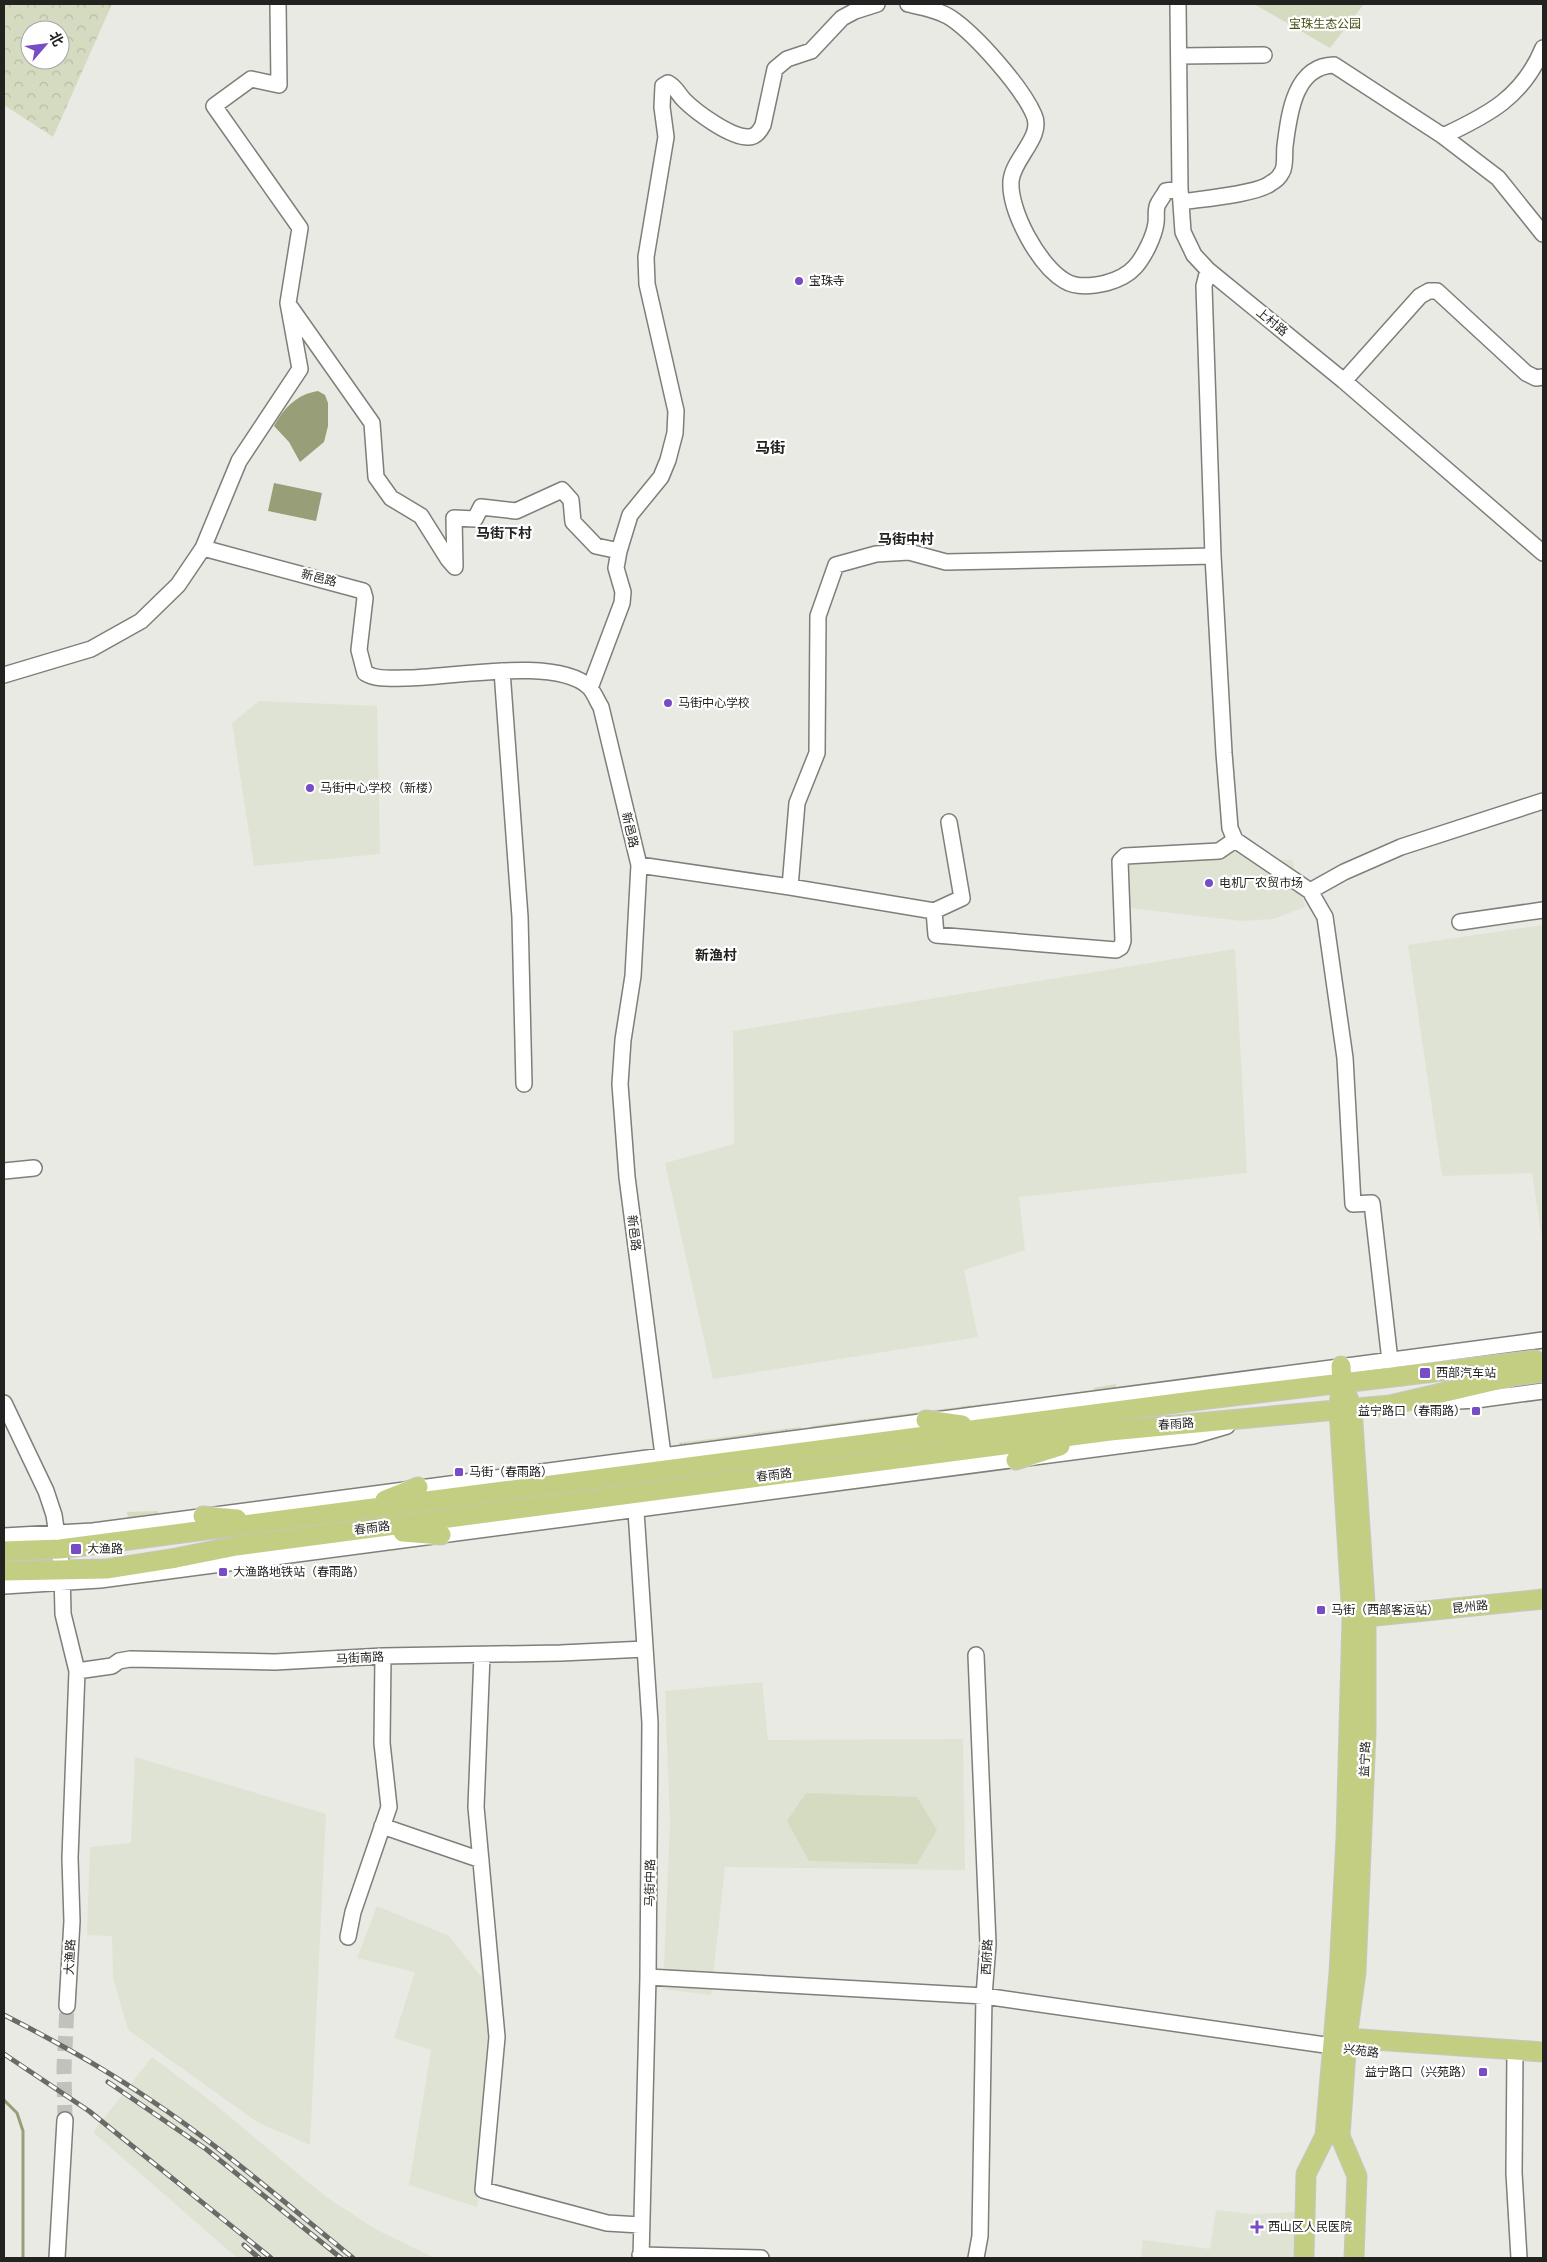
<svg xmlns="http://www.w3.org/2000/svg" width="1547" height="2262" viewBox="0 0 1547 2262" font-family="Overpass,'Noto Sans SC',sans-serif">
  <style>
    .built { fill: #dfe3d4 }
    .grass { fill: url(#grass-tufts) }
    .forest { fill: url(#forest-crowns); fill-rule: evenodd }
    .green { fill: #d5dbc1 }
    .water { fill: #989f78 }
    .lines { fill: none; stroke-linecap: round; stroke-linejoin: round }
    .stream { stroke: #989f78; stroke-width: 3 }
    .minor-tunnel { stroke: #c1c2bc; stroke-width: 15; stroke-dasharray: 15 8; stroke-linecap: butt }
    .minor-casing { stroke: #7e7f79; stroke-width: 18 }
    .major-casing { stroke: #c6c6c5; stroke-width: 21 }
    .minor { stroke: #fff; stroke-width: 15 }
    .major { stroke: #c4ce83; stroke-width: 19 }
    .rail-casing { stroke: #6a6b67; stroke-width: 5 }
    .rail { stroke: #fff; stroke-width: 3; stroke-dasharray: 9; stroke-linecap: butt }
    .poi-dot { fill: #784cc5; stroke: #fff; stroke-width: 2 }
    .labels { text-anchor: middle; stroke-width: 4.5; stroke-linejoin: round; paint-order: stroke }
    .park-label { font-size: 12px; fill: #495110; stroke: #fff }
    .poi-label { font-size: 12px; fill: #222320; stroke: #fff; text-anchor: start }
    .street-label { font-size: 12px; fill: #222320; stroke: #fff }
    .neighbourhood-label { font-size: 14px; font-weight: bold; fill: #222320; stroke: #fff }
    .quarter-label { font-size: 15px; font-weight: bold; fill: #222320; stroke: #fff }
  </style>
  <defs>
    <pattern id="grass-tufts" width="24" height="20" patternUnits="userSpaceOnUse" patternTransform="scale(1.25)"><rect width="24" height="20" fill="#d5dbc1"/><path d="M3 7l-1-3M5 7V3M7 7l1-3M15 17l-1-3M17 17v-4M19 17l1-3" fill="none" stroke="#b7bca6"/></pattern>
    <pattern id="forest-crowns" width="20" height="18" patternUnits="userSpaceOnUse" patternTransform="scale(1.25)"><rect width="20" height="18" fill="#d5dbc1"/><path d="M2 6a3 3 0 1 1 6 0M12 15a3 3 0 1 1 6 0" fill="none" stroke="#b7bca6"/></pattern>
  </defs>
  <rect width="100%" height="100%" fill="#e9eae3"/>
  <path class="built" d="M259,701l118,5 3,148 -126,12 -22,-143z
    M1248,844l19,16h25l13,47 -32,12 -32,2 -120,-14 -6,-56 114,-4z
    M1543,925v321l-11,-73 -90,3 -34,-231z
    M1235,949l12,224 -228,24 6,53 -61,20 14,67 -265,42 -48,-216 69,-19 -1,-113z
    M762,1682l6,58 195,-1 2,131 -240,-3 -14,128 -48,-6 7,-167 -5,-131z
    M135,1757l191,57 -16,331 -53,-23 -129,-92 -15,-53 -1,-41 -25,-1 3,-88 41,-4z
    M377,1906l72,30 38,48 5,59 -3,66 -12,98 -68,-22 22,-135 -37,-12 21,-66 -58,-14z
    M152,2057l60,45 113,94 50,33 60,29h-198l-144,-126z
    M1216,2210l37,4 47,-2 -2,46h-157l2,-18 67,9z"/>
  <path class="grass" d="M1116,1384v4l-21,3 -2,-3z
    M989,1403l1,2 -179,23v-2z
    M801,1427v3l-122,16v-3z
    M158,1511v3l-30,4 -1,-6z"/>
  <path class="forest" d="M4,4h108l-59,133 -49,-32zM30,30h30v30h-30z"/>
  <path class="green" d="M1254,4h110l-34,44z
    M806,1793l111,4 20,33 -20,34 -108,-3 -22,-40z"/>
  <path class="water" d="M318,391l7,4 3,8v23l-4,16 -24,20 -11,-20 -15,-16c10,-18 23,-32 44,-35z
    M274,483l48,10 -6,28 -48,-10z"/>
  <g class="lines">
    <path class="stream" d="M4,2100l13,13 6,18v127"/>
    <path class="minor-tunnel" d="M65,2120l-1,-51 3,-63"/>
    <defs>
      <path id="minor" d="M908,4c14,3 31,6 43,14 25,17 71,69 83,97 10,22 -21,43 -23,66 -2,30 28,85 54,100 11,7 28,5 41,2 11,-3 21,-7 29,-16 9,-10 19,-30 21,-44 1,-6 -1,-14 2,-19 2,-4 6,-9 8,-13l14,-2
        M1178,4l2,185 3,43 11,23 14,15 136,111 199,172
        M1179,56l85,-1
        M1443,136c45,-21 80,-39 100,-88
        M1181,202c19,-3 78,-8 90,-19 4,-2 9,-7 11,-11 4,-6 2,-19 3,-26 4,-31 9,-80 49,-81l109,71 55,42 45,56
        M1208,270l-4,16 9,270 11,197 6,75 5,12 75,51 15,26 20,141 8,146 19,-1 18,158
        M291,308l81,115 4,54 15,21 30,18 27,43 7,8 -1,-49 21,1 6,-12 35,4 46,-21 9,10 2,22 23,24 23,5
        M1344,381l76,-85 9,-5h8l89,82 10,5 7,-1
        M203,548l160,43 2,7 -6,52 6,23c12,7 26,5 40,5 45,0 151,-22 184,9 5,5 8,14 12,20l38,158 -6,111 -10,64 -3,44 7,93 36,278
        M502,671l18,246 4,167
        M4,675l87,-26 50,-28 37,-36 25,-37 36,-87 61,-92 -12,-66 12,-75 -86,-122 37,-27 28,6 -1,-81
        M590,688l32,-85 1,-11 -7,-24 3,-17 11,-36 31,-38 7,-17 7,-27 1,-22 -29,-127 -1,-27 20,-120 -4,-30 1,-21 5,-3c8,4 10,11 16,17 12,12 47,38 65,37 7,0 11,-6 14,-12l12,-56 12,-10 24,-8 31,-33 13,-7 22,-7
        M639,865l151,22 144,24 28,-13 -13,-76
        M790,887l7,-84 20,-50 1,-137 18,-51 40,-11 33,-2 37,10 267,-6
        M1310,891l34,-19 57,-25 142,-46
        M934,911l2,24 180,15 5,-3 2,-6 -3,-80 5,-5 94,-5 16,-11
        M1460,922l83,-12
        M4,1171l30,-3
        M4,1403l42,88 8,24 8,55 1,44 14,57 -7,187 2,63 -5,85
        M1424,1403l52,-3 67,-9
        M636,1511l14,212 -2,254 -7,281
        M4,1536l89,-5 1450,-191
        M4,1586l96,-6 1093,-144 34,-10
        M482,1655l-6,152 21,230 -14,153 124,33 33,2
        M976,1655l12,289 -4,52 -4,240 -4,22
        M77,1671l35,-5 7,-5 11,-2 145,3 108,-6 178,-3 84,-4
        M382,1826l99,34
        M348,1937l5,-25 36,-105 -7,-64 1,-87
        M648,1977l336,19 348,50
        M1515,2050l-1,123 5,85
        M640,2255l121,3
        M57,2258l8,-138"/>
      <path id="major" d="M1341,1366l1,17 10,25 14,209v115l-10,240 -9,66 -7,98 17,40 -3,82
        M926,1420l36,5
        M1016,1460l44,-14
        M385,1500l33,-13
        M203,1516l34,3
        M403,1532l38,3
        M4,1551l56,-2 1148,-150 327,-39
        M4,1571l102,-2 70,-11 60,-12 874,-115 280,-26 124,-29 29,-4
        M1366,1617l177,-18
        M1337,2044l10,-6 196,14
        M1304,2258l2,-84 19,-38 14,-163 7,-135 6,-220 -13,-209 1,-11"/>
    </defs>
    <use href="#minor" class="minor-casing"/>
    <use href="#major" class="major-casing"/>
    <use href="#minor" class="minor"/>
    <use href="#major" class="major"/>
    <defs>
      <path id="rail" d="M4,2015c49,25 96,51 142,82 73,48 139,106 207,161
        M4,2054l85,57 182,147
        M108,2082l98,67 135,109
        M244,2245l15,13"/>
    </defs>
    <use href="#rail" class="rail-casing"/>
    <use href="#rail" class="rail"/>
  </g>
  <g class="poi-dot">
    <circle cx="799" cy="281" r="5"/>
    <circle cx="668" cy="703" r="5"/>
    <circle cx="310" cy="788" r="5"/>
    <circle cx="1209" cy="883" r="5"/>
    <rect x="1419" y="1367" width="12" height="12" rx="2.5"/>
    <rect x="1471" y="1406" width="10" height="10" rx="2.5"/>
    <rect x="454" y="1467" width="10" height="10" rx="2.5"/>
    <rect x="70" y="1543" width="12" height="12" rx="2.5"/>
    <rect x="218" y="1567" width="10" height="10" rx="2.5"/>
    <rect x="1316" y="1605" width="10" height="10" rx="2.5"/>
    <rect x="1478" y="2067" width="10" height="10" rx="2.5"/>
    <path d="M1254.5 2219.5h5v5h5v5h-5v5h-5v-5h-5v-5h5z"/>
  </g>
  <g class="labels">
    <g class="park-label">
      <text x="1325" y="28">宝珠生态公园</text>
    </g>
    <g class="poi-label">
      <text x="809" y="285">宝珠寺</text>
      <text x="678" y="707">马街中心学校</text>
      <text x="320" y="792">马街中心学校（新楼）</text>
      <text x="1219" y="887">电机厂农贸市场</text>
      <text x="1436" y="1377">西部汽车站</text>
      <text x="1466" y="1415" text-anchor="end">益宁路口（春雨路）</text>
      <text x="469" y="1476">马街（春雨路）</text>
      <text x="87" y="1553">大渔路</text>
      <text x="233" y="1576">大渔路地铁站（春雨路）</text>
      <text x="1331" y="1614">马街（西部客运站）</text>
      <text x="1473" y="2076" text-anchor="end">益宁路口（兴苑路）</text>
      <text x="1268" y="2231">西山区人民医院</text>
    </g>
    <g class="street-label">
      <text transform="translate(1272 322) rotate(39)" y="4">上村路</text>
      <text transform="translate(319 578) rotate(14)" y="4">新邑路</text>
      <text transform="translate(630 830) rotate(77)" y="4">新邑路</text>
      <text transform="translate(634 1233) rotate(83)" y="4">新邑路</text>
      <text transform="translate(1176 1424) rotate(-4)" y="4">春雨路</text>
      <text transform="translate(774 1475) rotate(-7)" y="4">春雨路</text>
      <text transform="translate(372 1528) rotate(-7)" y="4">春雨路</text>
      <text transform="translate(1470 1607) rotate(-6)" y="4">昆州路</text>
      <text transform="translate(360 1658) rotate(-3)" y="4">马街南路</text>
      <text transform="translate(1365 1759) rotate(-88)" y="4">益宁路</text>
      <text transform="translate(650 1883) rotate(-89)" y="4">马街中路</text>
      <text transform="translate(70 1957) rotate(-87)" y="4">大渔路</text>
      <text transform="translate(987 1957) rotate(-87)" y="4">西府路</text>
      <text transform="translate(1361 2051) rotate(7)" y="4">兴苑路</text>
    </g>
    <g class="neighbourhood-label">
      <text x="504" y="538">马街下村</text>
      <text x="906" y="544">马街中村</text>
      <text x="716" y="960">新渔村</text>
    </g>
    <g class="quarter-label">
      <text x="770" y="453">马街</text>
    </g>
  </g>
  <rect width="1547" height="2262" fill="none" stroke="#222320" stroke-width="10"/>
  <g transform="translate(45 45) rotate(62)"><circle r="24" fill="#ffffff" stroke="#a7a7a6"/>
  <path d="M0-4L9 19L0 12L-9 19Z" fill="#784cc5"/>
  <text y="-8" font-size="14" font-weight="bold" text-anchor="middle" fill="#222320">北</text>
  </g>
</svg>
